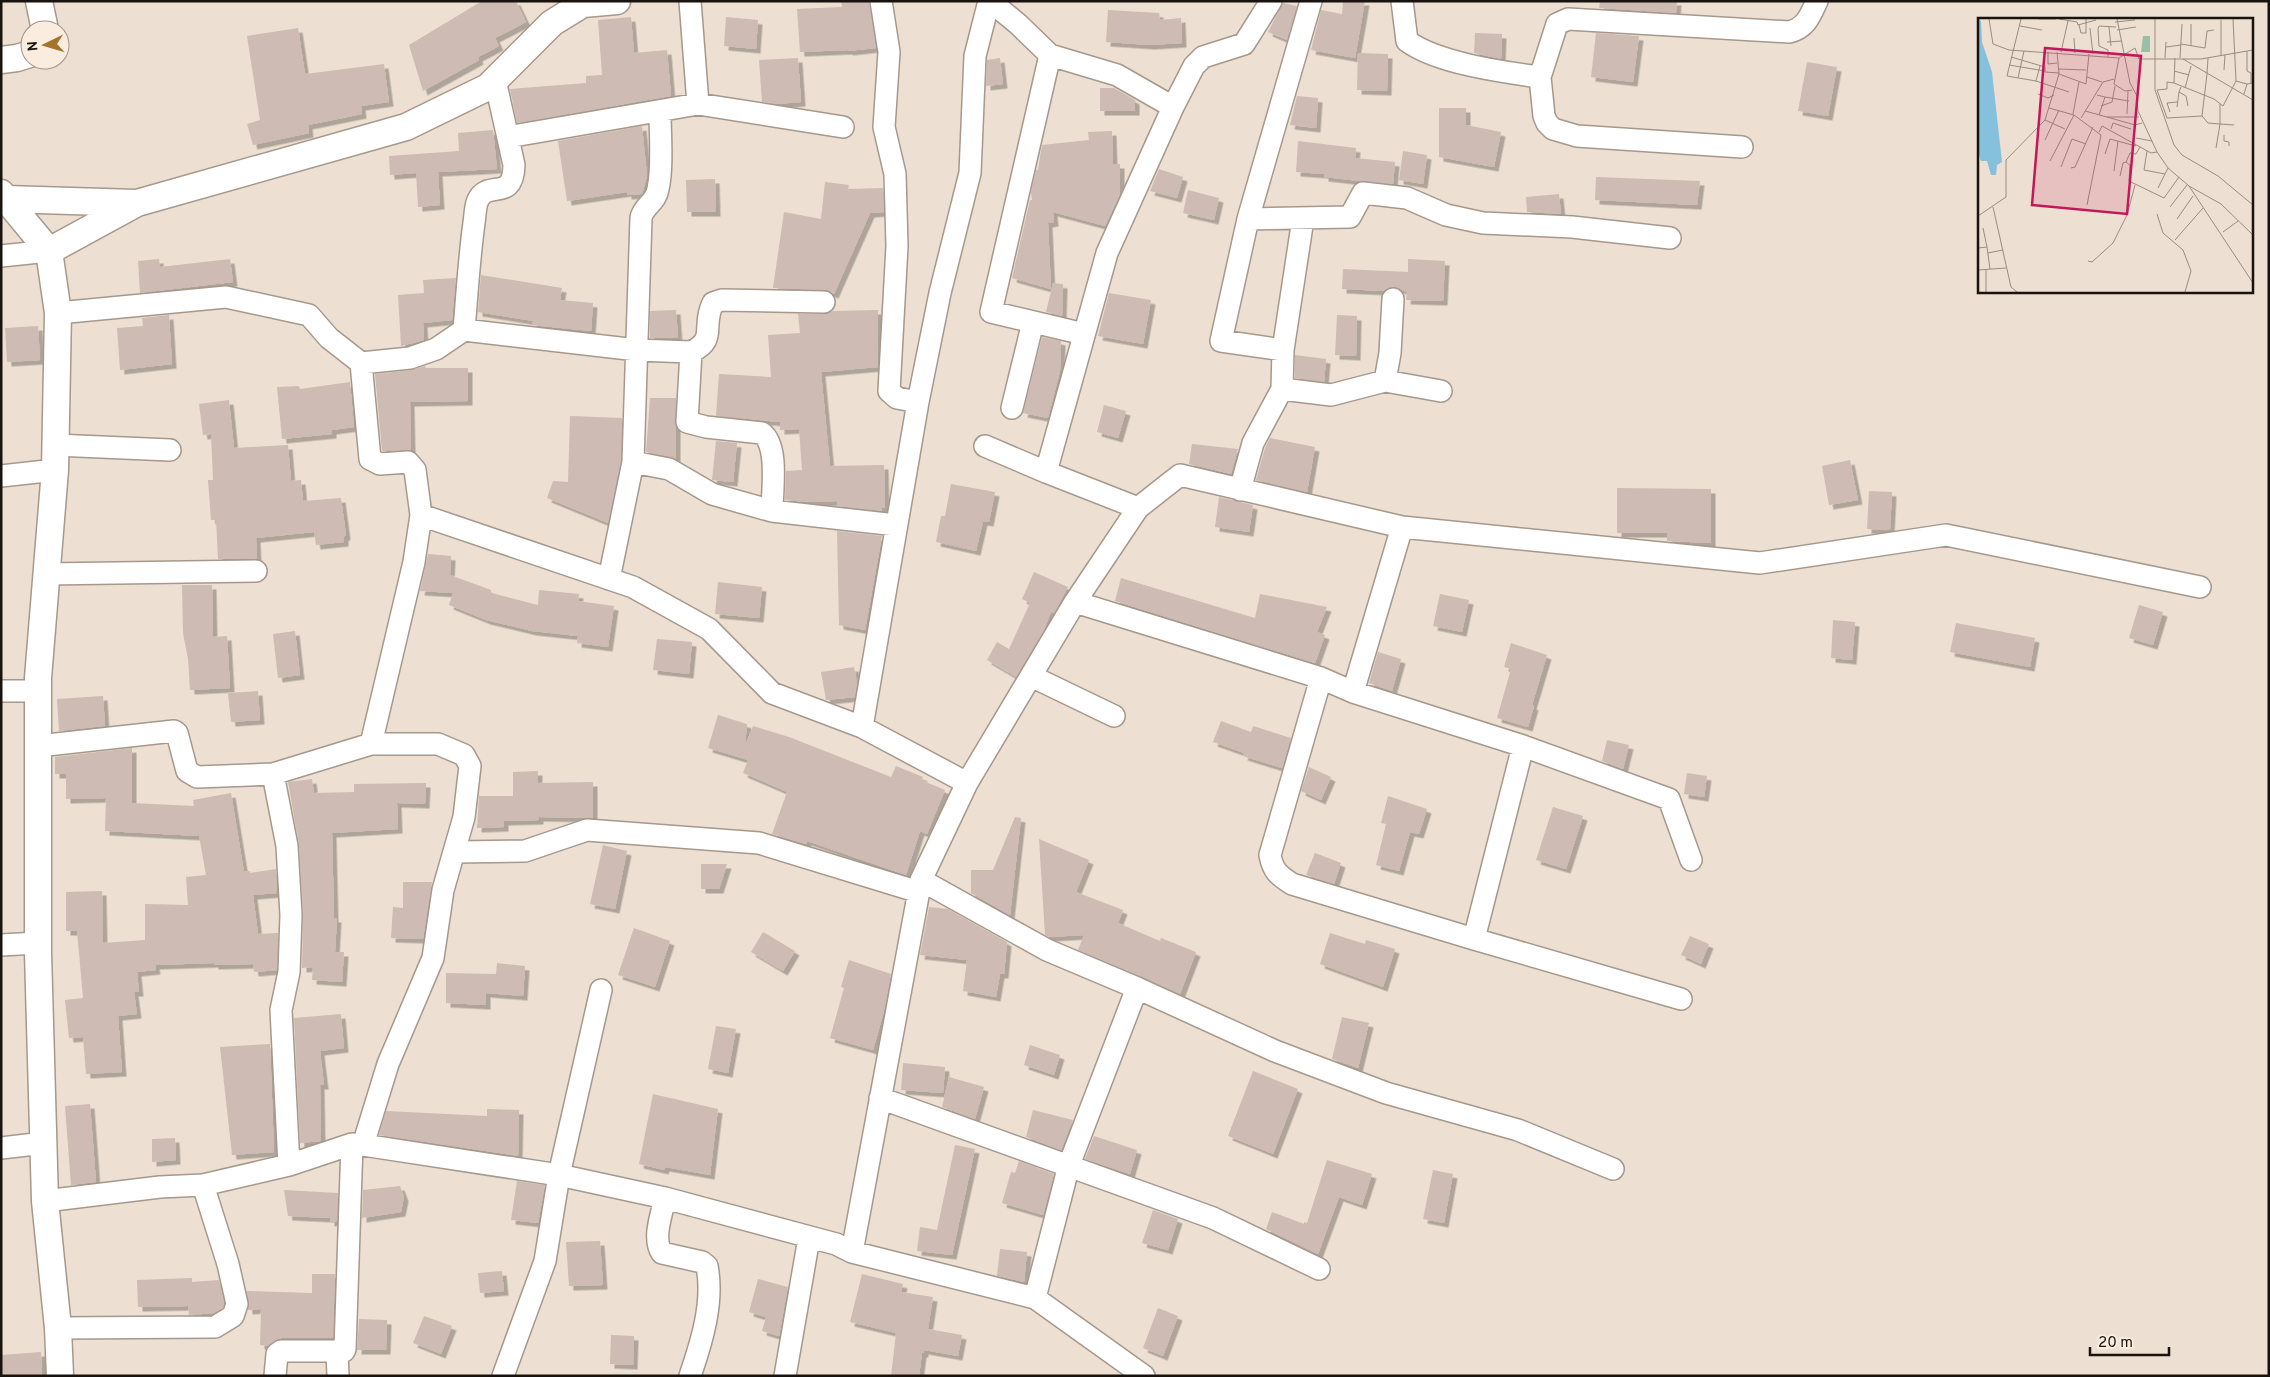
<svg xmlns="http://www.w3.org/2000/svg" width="2270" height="1377" viewBox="0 0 2270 1377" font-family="Overpass,sans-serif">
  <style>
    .building { fill: #cebbb4; filter: url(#shadow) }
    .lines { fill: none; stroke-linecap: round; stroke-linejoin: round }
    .minor-casing { stroke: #a6988c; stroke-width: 24 }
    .tertiary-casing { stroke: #a6988c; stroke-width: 29 }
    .minor { stroke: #fff; stroke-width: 21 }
    .tertiary { stroke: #fff; stroke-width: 26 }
    .inset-road { fill: none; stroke: #988d83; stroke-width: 1 }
    .view { fill: #c2185b; fill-opacity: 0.15; stroke: #c2185b; stroke-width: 2.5 }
    .inset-edge { fill: none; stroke: #18130f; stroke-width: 2.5 }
  </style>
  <defs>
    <filter id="shadow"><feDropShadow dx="4.5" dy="4.5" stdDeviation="0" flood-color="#0004"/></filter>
  </defs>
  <rect width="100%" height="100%" fill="#eddfd1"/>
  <path class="building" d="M482,1h34l10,21 -31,16 4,8 -21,11 1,3 -56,31 -14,-46z
    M841,1h28l7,47 -28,3v-1l-48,2 -3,-43 45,-2z
    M1343,1h22l-10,57 -44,-8 10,-40 21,4z
    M1600,1h77l-1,12 -77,-5z
    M1283,3l14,3 -10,34 -19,-8z
    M1108,10l51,3 1,7 21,-2 1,25 -32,2 -44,-3z
    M631,17l3,36 33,-3 4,46 -154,27 -7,-34 76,-6v-7l16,-1 -4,-55z
    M726,17l32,3 -2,29 -32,-3z
    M298,28l7,46 79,-10 5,38 -28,4 1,8 -54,11 1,8 -56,12 -6,-21 13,-4 -13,-84z
    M1475,33l27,1 -1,25 -27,-6z
    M1596,33l43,3 -6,46 -42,-5z
    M1358,53l30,1 -1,37 -30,-1z
    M798,58l3,44 -25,2 -14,-2 -3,-42z
    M1000,58l3,26 -17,2 1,-26z
    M1807,62l30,5 -9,49 -30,-5z
    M1100,88h14l21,12v11h-35z
    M1297,96l21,2 -2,30 -26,-3z
    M1439,108h27v17l35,7 -7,35 -55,-10z
    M642,126l5,50 -5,18 -15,1v-3l-60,9 -9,-60z
    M493,130l4,39 -59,3 2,33 -22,2 -2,-34 -26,2 -1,-19 70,-5 -1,-18z
    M1112,131l1,33h7v30l-15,32 -52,-14 1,10 -6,1 3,66 -39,-11 18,-78h2l-1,-8 5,-22h2l4,-25 47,-5 -1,-8z
    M1298,141l58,7 -1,10 40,4 -2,22 -34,-3 -35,-4v-3l-28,-2z
    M1403,151l24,4 -4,29 -24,-4z
    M1159,169l24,8 -6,21 -27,-7z
    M1596,177l104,4 -3,24 -102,-5z
    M715,179l1,33h-29l-1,-32z
    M825,182l24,3 -1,4 35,-1 1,24 -14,1 -36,81 -10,-4 -51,-2 11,-76 37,7z
    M1188,190l31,8 -5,22 -31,-7z
    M1559,194l2,20 -34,-2 -1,-15z
    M159,259l1,8 70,-8 3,23 -93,11 -2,-32z
    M1408,259l37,2 -2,40 -37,-1 1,-8 -13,-5 -10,4 -42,-2 1,-20 65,3z
    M481,275l81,13 -2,12 33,3 -2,28 -59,-6 1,-4 -55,-9z
    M456,278l-4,42 -29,3 1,17 -23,6 -3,-51 26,-2 -1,-13z
    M1053,283l10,1 -1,32 -16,-4z
    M1109,293l42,7 -8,44 -45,-8z
    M676,310l2,28h-28v-27z
    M878,310v57l-57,5 9,94 54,-1 1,43h-3v3l-45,-5v-5l-31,1 -21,-2 1,-29 16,-1 -3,-41 -19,1v-8l-64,-6 3,-42 52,3 -3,-42 32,-2 -2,-19h26l9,-3z
    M169,315l3,49 -52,6 -3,-42 26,-2 -1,-8z
    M1337,315l20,1 -1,40 -21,-1z
    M38,326l2,34 -33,2 -2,-34z
    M1042,337l19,4 -1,30 -12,47 -25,-5z
    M1295,355l31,4 -2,23 -29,-4z
    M425,366l1,2h42v33l-58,1 1,48 -29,1 -7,-77 36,-4z
    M350,382l4,45 -22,3v4l-50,5 -5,-52 22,-1 1,3z
    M650,398h26v61l-30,-7z
    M229,400l5,48 54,-3 3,36 10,-1 2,21 38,-3 5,37 -2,2v5l-28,3 -2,-13 -58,6 1,21h-39l-2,-39h-5l-3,-40h5l-2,-46 -8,1 -4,-31z
    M1104,405l22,6 -8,27 -21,-6z
    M570,416l52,2 -1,43 -13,62 -61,-25 6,-17 15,1z
    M1270,438l45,9 -8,45 -51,-12 9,-32z
    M716,441l21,2 -4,39 -21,-2z
    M1192,444l46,5 -7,25 -42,-10z
    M1850,460l8,40 -29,5 -7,-39z
    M951,484l44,8 -6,30 -6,-1 -7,30 -40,-9 5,-26h4z
    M1617,488l94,1v54l-44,-2v-8h-50z
    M1869,491l23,1 -2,38 -23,-1z
    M1219,497l34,8 -4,27 -34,-5z
    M837,531l45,5 -17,94 -26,-5z
    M428,554l23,2 -1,19 41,15v3l47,12 1,-15 40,4 -1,7 36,5 -6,41 -31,-4 1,-7 -46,-5 -46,-11 -37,-15 4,-12 -33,-2z
    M1034,572l34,15 -14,26 -3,-1 -7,18 -28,47 -29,-17 10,-18 12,7 21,-46 -8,-4z
    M1121,578l134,40 5,-24 67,13 -10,25 8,3 -10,28 -200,-62z
    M718,582l44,5 -3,31 -44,-4z
    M182,585h30l1,52 14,-1 3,52 -40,2 -2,-31 -5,-26z
    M1440,594l29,6 -7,32 -29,-6z
    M2139,605l24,7 -10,33 -24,-7z
    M1833,620l22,2 -3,38 -21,-2z
    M1956,623l79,15 -5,29 -80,-15z
    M295,631l5,44 -22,3 -5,-44z
    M657,639l35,3 -3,32 -36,-4z
    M1511,643l36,12 -15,50 2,1 -6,21 -31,-9 14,-49 -7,-2z
    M1378,652l23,7 -9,32 -23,-8z
    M854,667l3,16 -2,14 -29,3 -5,-28z
    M258,691l2,29 -29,2 -3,-29z
    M103,696l2,30 -46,5 -2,-32z
    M718,715l29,9 -2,22 8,-20 36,11 102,40 5,-11 27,11 -2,3 24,10 -18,44 -7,-3 -14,44 -99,-34 -1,3 -34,-10 15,-42 -44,-19 5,-13 -40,-12z
    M1221,721l30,11 2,-6 38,12 -9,30 -39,-12 1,-3 -31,-11z
    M1607,740l22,5 -6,24 -21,-8z
    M132,748v55l62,3 -1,-6 38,-7 13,79 6,-1v2l26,-4 1,24 -24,2 5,39 20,-1 -1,37 -23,2 -1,-8 -39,1v-2l-59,2 1,5 -19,2 2,20h-5l3,22 -19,2 4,56 -36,2 -3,-37 -14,1 -4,-38 18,-2 -6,-67h-11v-39l36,-1 1,52 42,-3v-36l43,1 -2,-28 20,-2 -7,-39 -94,-5 1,-33 -40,1v-25h-11v-17z
    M1309,767l22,10 -10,23 -20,-9z
    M538,771v12l55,-1v36l-54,-1v3l-35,1v6l-27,1 2,-32h34v-24z
    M1687,773l20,3 -3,21 -20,-3z
    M312,779l2,14 40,-1v-8l72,-1 -1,21 -28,-1 1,26 -66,4 2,85h3l-2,34h9l-2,30 -30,-2 1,-13 -11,1 1,-54 -4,-69 -11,-63z
    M1388,796l39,13 -8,25 -9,-2 -11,39 -23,-6 10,-41 -5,-1z
    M1553,807l30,9 -17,53 -30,-9z
    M1015,817l6,1 -11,97 -39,-22v-23h22z
    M1039,839l50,21 -13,32 47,18 -5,13 42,18 1,-3 35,14 -16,42 -102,-44 6,-15 -35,2 -4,-2z
    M603,845l24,6 -12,58 -25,-5z
    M1315,853l26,10 -7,21 -28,-9z
    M701,864h26l-8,25h-18z
    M403,882h29l-9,57 -32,-1 2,-31 10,1z
    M929,907l19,2 59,33 -3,32h-4l-4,23 -33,-6 4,-31 -47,-5z
    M634,928l36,13 -15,46 -37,-12z
    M763,932l32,19 -12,20 -32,-19z
    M1330,933l35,11 1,-4 29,9 -12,38 -63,-23z
    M1690,936l19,8 -8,20 -20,-9z
    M849,960l42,14 -7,37 -11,39 -43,-12 14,-50 -3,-1z
    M497,963l28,3 -2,30 -37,-3v12l-40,-2v-30l50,1z
    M341,1014l3,34 -24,3 4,34h-4l1,56 -21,2 -6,-125z
    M1342,1017l27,6 -11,45 -26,-9z
    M716,1026l20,3 -8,44 -20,-4z
    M270,1044l4,108 -42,3 -12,-108z
    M1030,1045l30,10 -6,20 -30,-10z
    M903,1063l42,4 -2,26 -42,-3z
    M1253,1071l45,18 -25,65 -45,-18z
    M949,1077l35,10 -9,32 -33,-12z
    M653,1094l65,15 -8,66 -45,-8 -1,3 -25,-6z
    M90,1104l6,78 -25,3 -6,-79z
    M487,1109l32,1 -1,46 -139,-21 7,-24 101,5z
    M1033,1110l40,10 -12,30 -35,-13z
    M1094,1136l43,14 -7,24 -45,-15z
    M175,1138l1,22 -24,2v-23z
    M955,1145l20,4 -23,106 -35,-4 3,-24 17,3z
    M1327,1160l45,14 -10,31 -23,-8 -21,57 -52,-25 6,-17 32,12v-2l3,1z
    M1019,1161l35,13 -11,41 -41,-12 9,-31 4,1z
    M1433,1170l20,4 -9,49 -21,-4z
    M517,1181l28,4 -7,38 -27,-3z
    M400,1186l4,11 -3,15 -39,6 1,-28z
    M284,1190l54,3 -1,28 -7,1v-4l-42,-2z
    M1153,1210l25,9 -10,31 -26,-7z
    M600,1241l3,44 -34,1 -3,-44z
    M1000,1249l27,3 -3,30 -27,-6z
    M502,1271l2,20 -24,2 -2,-20z
    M312,1274h23l-2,64h-52l-13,8 -8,-1 1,-36 -13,1 -1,-19 65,2z
    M862,1274l41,10 -2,8 32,5 -5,32 34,6 -4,21 -34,-6v3h-2l-3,23h-28l5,-43 -46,-11z
    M192,1278v4l27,-2 5,23 -1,5 -8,5 -26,2 -1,-9 -50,1 -1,-27z
    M758,1279l30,8 -9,49 -17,-5 4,-14 -17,-5z
    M1158,1308l20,8 -15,40 -20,-8z
    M424,1316l28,10 -11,28 -28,-11z
    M359,1319l28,1 -1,30h-29z
    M611,1335l23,1 -1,29 -23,-1z
    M41,1352l1,24h-41v-21z"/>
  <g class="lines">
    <defs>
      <path id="minor" d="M690,1l8,103
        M990,1l28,23 32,31 67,20 56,32
        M1311,1l-63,218 -27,122 62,9 -1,39 49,6 54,-14 56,10
        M1402,1l5,40c30,22 95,31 133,36l4,39 3,7 6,6 24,7 165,11
        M1050,55l-59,257 93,22
        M1540,77l17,-53 11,-5 221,13c17,-4 21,-16 28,-31
        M508,137l190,-33 145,23
        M1248,219l102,-2 13,-24 44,5 39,17 37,8 89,4 98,11
        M1,256l48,-5
        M58,313l168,-16 83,18 20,23 32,25 49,-5 26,-9 28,-19c3,-35 5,-71 10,-107 1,-6 1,-17 4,-23 10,-21 35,3 36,-35l-19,-85
        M464,330l173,20 54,2 -4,70 19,5 56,6c17,13 10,58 10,78
        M1283,350l20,-131
        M691,352c27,-13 10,-25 22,-49l9,-3 102,2
        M361,363l9,96 10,5 28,-2 7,8 6,45 212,72 76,42 63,64 90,34 105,56
        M1385,381l5,-28 3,-54
        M918,402l22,-109 30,-120 5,-117 14,-55
        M1012,408l21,-86
        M55,445l115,5
        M985,446l61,26
        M633,462l8,-244c2,-12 15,-15 17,-29 5,-22 2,-55 2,-78
        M1,476l54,-6
        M1240,490l13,-47 29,-54
        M1138,508l-92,-36 61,-219 66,-146 21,-41 9,-9 41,-13 27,-43
        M46,574l210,-3
        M609,579l24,-117 36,7 43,25 60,17 124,14
        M1075,602l246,76 32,14 170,54 146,53 22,61
        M1031,676l83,40
        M1321,678l-51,177c3,16 8,20 22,29l182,55 207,60
        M1,691h38
        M1353,692l49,-165
        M862,727l56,-325 -21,-4 -8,-7 8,-145 -2,-72 -11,-47 5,-75 -8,-51
        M371,744l43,-182 7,-47
        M38,746l136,-15 3,2 10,38 10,6 76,-3 98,-30h67l26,11 6,11 -6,51 -21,73 -10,68 -45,106 -25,81
        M273,774l14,72 4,69 -2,57 -8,38 8,155
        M455,852l70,-1 62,-21 172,13 160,49
        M921,880l126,70 90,38 138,63 111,42 132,37 95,39
        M1474,939l49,-193
        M1,945l37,-2
        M880,1098l333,120 106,51
        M1,1148l43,-5
        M665,1198c-3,16 -13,40 -3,55l40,9 5,4c7,36 -5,75 -17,110
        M45,1201l115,-14 43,-2 86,-20 63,-21 11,1 196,30 106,23 171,46 16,8 183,46 109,78
        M852,1252l69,-372 46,-97 108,-181 63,-94 42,-33 222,52 358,36 186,-28 254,52
        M1035,1298l34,-133 68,-177
        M58,1328l157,-1 18,-11 4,-12 -9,-40 -25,-79
        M337,1351l1,25
        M275,1376l2,-22 4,-3h63l1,-2 7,-205
        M503,1376l42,-115 14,-86 42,-185
        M785,1376l24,-138"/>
      <path id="tertiary" d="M39,1l6,29
        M1,60l16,-2 13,-4
        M1,193l48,58 9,62 -3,157 -17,208v275l7,248 13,127 2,48
        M6,199l130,4
        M49,251l88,-48 269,-76 82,-40 64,-64 31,-19 34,-3"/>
    </defs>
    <use href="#minor" class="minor-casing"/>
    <use href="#tertiary" class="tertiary-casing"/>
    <use href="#minor" class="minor"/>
    <use href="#tertiary" class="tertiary"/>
  </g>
  <g transform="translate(1978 18)">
    <rect width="275" height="275" fill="#eddfd1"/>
    <path d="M165,18h7v16h-9z" fill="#99bfa6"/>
    <path d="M0,1l3,2 1,21 10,30 10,90 -5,3 -1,10h-5l-4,-14h-6l-2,-6z" fill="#85c0dc"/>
    <path class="inset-road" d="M11,1l4,25 16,6 110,8 16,-10 4,11h62l52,-9M43,1l-14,57 29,5 33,11M61,1h17M81,1l18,3 1,3 18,-5M139,1l13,64 7,13 1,15 19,41 11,16 21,18 32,18 32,31M177,1v71l19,55 8,10 36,21 35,29M255,1l3,62M243,2v36M137,4l20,-2M101,7l2,8h5v-14M42,8l22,4M131,9l2,19M112,10l3,26M139,12l19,-3M96,20l1,15M129,24l15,-1M203,26l24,4 2,-17 7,-1M213,28v-22M188,29l15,-2M269,33v20l4,2v10M70,34v12l9,-1M83,34l7,-31M33,39l34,10v5l14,1M130,39v-7l-9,-4 -1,-17 1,-3 17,1M141,40l-5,26 11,7 7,-1M187,40l1,-16M197,40l-1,25 40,16 9,7 13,-25 11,3M202,40l2,-34M205,41l70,41M31,47l36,6M80,51l28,1M246,52l1,-15M196,53l15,4M81,56l27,10 3,-30M229,56l-5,42 6,7 12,1v-20M229,56l1,-16M109,59l15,5M40,60l6,-27M58,63l4,-15M196,65l-7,-1v7l-10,1 10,28 35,-2M203,69l-2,5 7,4 2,10M207,70l6,-22M60,76l10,4 6,-3M266,76l3,-10 6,-1M119,77l8,2 -6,18M127,79l24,4M123,88l11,-4 3,-16M199,89l2,-15M71,90l25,7 27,20 -14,70M107,93l22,6h32M192,94l-3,-9 10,-1M95,96l6,-32M149,96l1,-23M129,99l28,8 7,-2M103,100l22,-36 11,-3M275,101v37M67,102l20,9M133,111l2,-6 18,6M121,114l3,-6 49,27 6,-1M246,117v6l5,1v4M158,120l16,3M67,122l14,-30M238,130l4,-24 14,1M169,133l-3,19 21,4M127,136l5,-15 26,7M72,143l24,-46M148,144l4,3 -1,16 35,17 15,-21M83,149l11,-28 14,5M93,150l4,-1 18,-40M136,153l4,-30M142,158l3,-13 3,-1 4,-9 6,1 4,-7M211,168l64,97M180,170l10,-20M15,189l18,80 6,5M192,189l17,-22M179,196l6,19 20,17 8,21 -6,21M0,198l28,-19v-37l39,-40 14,-46 -2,-22M199,201l16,-23M5,210l4,19M245,214l15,-11M197,222l28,-32M0,230l9,-1 3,22M10,235l15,-3M110,243l4,1 21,-19 14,-28 8,-30M8,251v23M0,252l28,-2"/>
    <path class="view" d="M67,30l96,8 -14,158 -95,-9z"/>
    <rect width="275" height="275" class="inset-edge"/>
  </g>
  <rect width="2270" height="1377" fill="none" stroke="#18130f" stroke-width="5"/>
  <g transform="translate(45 45) rotate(265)"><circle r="24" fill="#faecde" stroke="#a0958b"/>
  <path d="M0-4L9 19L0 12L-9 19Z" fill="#a5742a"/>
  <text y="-8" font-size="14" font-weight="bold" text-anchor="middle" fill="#18130f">N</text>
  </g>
  <path d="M2090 1347v8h79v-8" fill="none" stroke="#18130f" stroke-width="2.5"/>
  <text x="2098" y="1347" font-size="15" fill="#18130f" stroke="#faecde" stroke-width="4" paint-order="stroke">20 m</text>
</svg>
